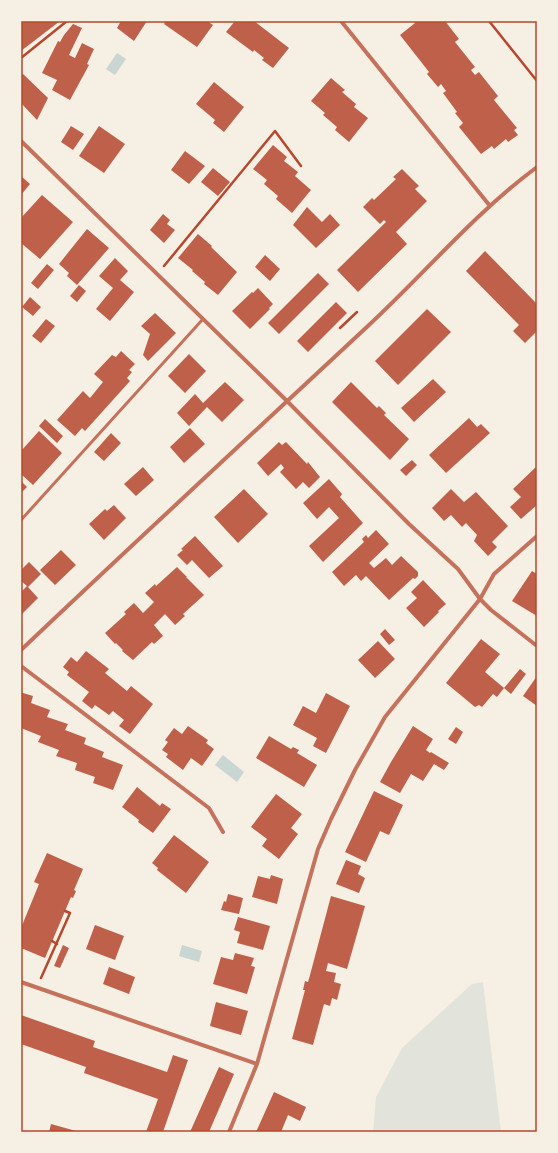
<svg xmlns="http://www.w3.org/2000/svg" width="558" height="1153" viewBox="0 0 558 1153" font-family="Rubik,sans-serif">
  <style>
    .green { fill: #e2e4dc }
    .water { fill: #c9d6d2 }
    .building { fill: #bf614a }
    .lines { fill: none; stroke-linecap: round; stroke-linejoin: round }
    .path { stroke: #b5482f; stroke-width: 2.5 }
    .service { stroke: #c5725c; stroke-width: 3 }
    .minor { stroke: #c5725c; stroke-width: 4 }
    .neatline { fill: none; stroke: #b5482f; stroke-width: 1.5 }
  </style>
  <rect width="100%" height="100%" fill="#f6efe4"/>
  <path class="green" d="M483,982l18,150h-128l3,-35 26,-49 70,-64z"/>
  <path class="water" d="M117,53l9,6 -11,16 -9,-6z
    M223,755l21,17 -7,10 -22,-17z
    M182,945l20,6 -3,11 -20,-6z"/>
  <path class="building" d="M21,21h39l-39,30z
    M121,21h26l-13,20 -17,-13z
    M166,21h41l6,4 -16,22 -33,-23z
    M235,21h19l35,27 -16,20 -11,-8 2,-2 -10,-8 -1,2 -27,-20z
    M414,21h31l14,18 -4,3 20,25 -4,3 4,5 4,-3 19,24 -4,4 23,28 -3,2 4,5 -10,7 -2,-3 -12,10 -2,-3 -11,8 -22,-27 4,-4 -8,-10 2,-1 -14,-19 3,-2 -5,-7 -3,3 -11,-13 2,-2 -29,-37 15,-12z
    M73,24l9,4 -13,27 6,3 7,-15 12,6 -7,15 2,1 -19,35 -18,-10 5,-10 -15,-7 16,-32 2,1 4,-7z
    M23,74l25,24 -11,22 -16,-17v-27z
    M331,78l14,12 -3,2 14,12 -2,3 14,11 -19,24 -14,-12 2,-3 -14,-12 2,-2 -14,-12z
    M214,82l30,25 -20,25 -11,-9 2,-3 -19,-16z
    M71,126l13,8 -11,16 -12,-8z
    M99,126l26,18 -21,29 -25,-17z
    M273,145l14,12 -3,4 14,11 -3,4 16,14 -19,23 -16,-14 2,-3 -14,-12 3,-4 -14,-11z
    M185,151l20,15 -16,18 -18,-14z
    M213,168l17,14 -12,14 -17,-14z
    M402,169l17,17 -4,3 12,12 -31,31 11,12 -49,48 -21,-22 49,-48 -2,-2 -4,4 -17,-17 9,-9 2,2 22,-21 -3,-2z
    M21,176l9,8 -9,11z
    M42,195l31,27 -33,37 -19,-16v-25z
    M307,207l15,15 8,-8 10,11 -24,23 -23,-23z
    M163,214l7,6 -3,4 8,6 -11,13 -14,-13z
    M87,229l22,19 -32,37 -10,-9 2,-3 -10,-9z
    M198,234l14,12 -1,1 26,25 -19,23 -14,-11 1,-2 -13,-11 1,-1 -15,-12z
    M485,251l52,53v27l-12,12 -12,-12 6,-6 -53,-54z
    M265,255l15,14 -10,12 -15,-14z
    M115,258l13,13 -8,9 14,12 -24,29 -14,-12 17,-21 -14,-12z
    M47,264l7,6 -16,19 -7,-6z
    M318,273l11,11 -50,50 -11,-11z
    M79,285l7,6 -9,11 -7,-6z
    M258,288l15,16 -4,4 1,1 -20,20 -18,-18 20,-19 1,1z
    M30,297l11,10 -8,9 -11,-9z
    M336,302l11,11 -39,39 -11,-11z
    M427,309l24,23 -53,53 -23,-24z
    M155,313l21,20 -28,28 -5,-6 7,-21 -9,-8z
    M46,319l9,7 -14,17 -9,-7z
    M121,351l14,13 -6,6 3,2 -5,6 3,3 -45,50 -3,-3 -7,8 -18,-16 26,-29 7,7 13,-16 -9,-8 18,-19 4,2z
    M189,354l17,17 -21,22 -17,-17z
    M433,379l13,13 -32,30 -13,-14z
    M225,382l19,18 -22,22 -15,-15 -18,19 -12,-13 18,-19 8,9z
    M351,382l26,26 2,-2 7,7 -2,2 25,24 -19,21 -58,-58z
    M469,418l8,9 4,-3 9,9 -44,40 -17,-18z
    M45,419l18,17 -6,7 -18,-17z
    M190,428l15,16 -21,19 -14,-16z
    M39,431l23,22 -29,32 -12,-11v-23z
    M111,433l10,10 -17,18 -10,-9z
    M279,442l3,3 4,-3 21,22 1,-2 12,15 -11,11 -6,-6 -7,7 -16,-17 4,-4 -3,-4 -13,12 -11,-13z
    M412,460l5,5 -11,11 -6,-6z
    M537,466v39l-16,14 -11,-12 11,-10 -8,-8z
    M143,467l11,13 -18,16 -12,-12z
    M329,479l13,15 -2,3 23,26 -40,39 -14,-16 30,-28 -10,-11 -12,12 -14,-16z
    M21,481l6,6 -6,6z
    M244,489l24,25 -30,29 -24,-26z
    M451,489l13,13 12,-10 32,34 -16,16 5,5 -9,9 -14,-15 3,-6 -11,-12 -4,4 -11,-12 -7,6 -12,-13z
    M114,505l12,13 -22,22 -15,-16 16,-15 2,2z
    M376,530l13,14 -20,19 5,5 12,-10 6,7 9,-9 17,16v4l-3,3 -2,-1 -24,22 -23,-24 -5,5 -5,-6 -12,11 -12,-14 32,-30 -2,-3 4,-4 2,3z
    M195,536l28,30 -14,12 -17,-18 -5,5 -10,-10 6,-5 -2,-1z
    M61,550l15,15 -21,20 -15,-15z
    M29,562l12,12 -13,13 10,11 -17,17v-23l6,-6 -6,-5v-11z
    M177,567l10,10h-1l18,18 -21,19 2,2 -10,9 -10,-11 -11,11 9,11 -9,8 -2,-2 -19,18 -11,-9 1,-1 -7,-7 -1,1 -10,-11 21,-19 -2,-2 10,-9 9,10 11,-11 -9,-9 10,-9 1,2z
    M532,571l5,3v42l-25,-15z
    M423,580l23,24 -8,7 1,1 -15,15 -18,-19 11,-10 -6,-6z
    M385,629l10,11 -6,5 -9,-11z
    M481,639l19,15 -15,18 19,16 -7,9 -4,-3 -11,13 -3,-2 -4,2 -29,-24z
    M378,641l17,18 -20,19 -17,-18z
    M86,651l23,18 -4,4 22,18 4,-5 22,18 -23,30 -11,-8 5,-6 -11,-9 -4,4 -14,-10 -3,4 -10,-8 7,-9 -22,-17 2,-3 -6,-5 8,-10 6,5z
    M520,669l6,5 -15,20 -7,-6z
    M537,676v30l-14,-10z
    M21,691l2,2 10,3 -2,7 19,7 -3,7 21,7 -3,6 21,8 -2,6 20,8 -2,5 21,8 -10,25 -20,-7 2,-6 -20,-7 2,-7 -21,-7 3,-6 -21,-8 3,-6 -20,-8z
    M326,693l24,13 -24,47 -13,-7 4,-8 -24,-13 10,-19 13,7z
    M188,726l17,12 3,2 -2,3 8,6 -12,17 -11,-8 -8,12 -17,-13 2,-3 -6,-4 6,-8 -3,-2 9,-12 8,6z
    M413,726l20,13 -7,11 4,3 1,-1 18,11 -5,7 -10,-6 -11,17 -12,-7 -11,19 -20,-11 11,-20z
    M456,727l7,5 -7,12 -8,-5z
    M269,736l22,13 2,-2 6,3 -2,3 20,12 -13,22 -48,-29z
    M137,787l23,19 2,-3 9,6 -18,24 -15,-11 1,-2 -17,-13z
    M374,791l29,14 -14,30 -9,-4 -14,31 -21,-10z
    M276,794l26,20 -11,14 7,6 -19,25 -17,-13 5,-7 -16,-12z
    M174,835l35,27 -23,31 -29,-23 1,-2 -6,-5z
    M47,853l36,16 -9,21 2,1 -3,7 -2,-1 -26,61 -24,-10v-20l18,-44 -5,-2z
    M346,860l15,6 -3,8 7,4 -6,15 -23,-9z
    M271,875l12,4 -6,25 -25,-7 6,-21 12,3z
    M228,894l15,4 -4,16 -18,-4 3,-9 2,1z
    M331,896l34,10 -18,63 -19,-6 -2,8 10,2 -2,9 7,2 -4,16 -5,-2 -2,8 -6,-2 -11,41 -21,-6 13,-49h-2l2,-9 3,1 2,-7z
    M238,917l32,9 -7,24 -26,-7 3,-11 -6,-2z
    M95,925l29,11 -9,24 -29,-11z
    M63,945l6,3 -9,20 -6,-2z
    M235,953l19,5 -3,8 4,1 -8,27 -34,-10 8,-27 12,3z
    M109,967l26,10 -6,17 -26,-10z
    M216,1002l32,9 -7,24 -31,-9z
    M21,1015l74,26 -2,6 74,25 6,-17 15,5 -25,72h-17l12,-33 -74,-26 2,-6 -65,-23z
    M219,1067l15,7 -6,14 -19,44h-19z
    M274,1092l32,15 -6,14 -12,-6 -7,17h-25z
    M51,1124l25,7v1h-27z"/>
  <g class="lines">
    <path class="path" d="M489,21l48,60
      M21,58l46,-37
      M164,266l111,-135 26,35
      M340,328l17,-16
      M52,941l5,3
      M41,978l29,-65 -5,-2"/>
    <path class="service" d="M21,520l182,-201"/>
    <path class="minor" d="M341,21l149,185
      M21,141l266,260 122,123 49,45 22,30 11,11 46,36
      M21,650c115,-109 232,-217 348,-325 56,-52 106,-112 168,-158
      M21,666l188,142 14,24
      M21,982l236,82
      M229,1132l28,-68 61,-215 13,-30 24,-49 30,-53 95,-118 14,-25 43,-38"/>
  </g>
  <rect width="558" height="1153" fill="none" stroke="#f6efe4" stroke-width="44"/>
  <rect x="22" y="22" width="514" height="1109" class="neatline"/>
</svg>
